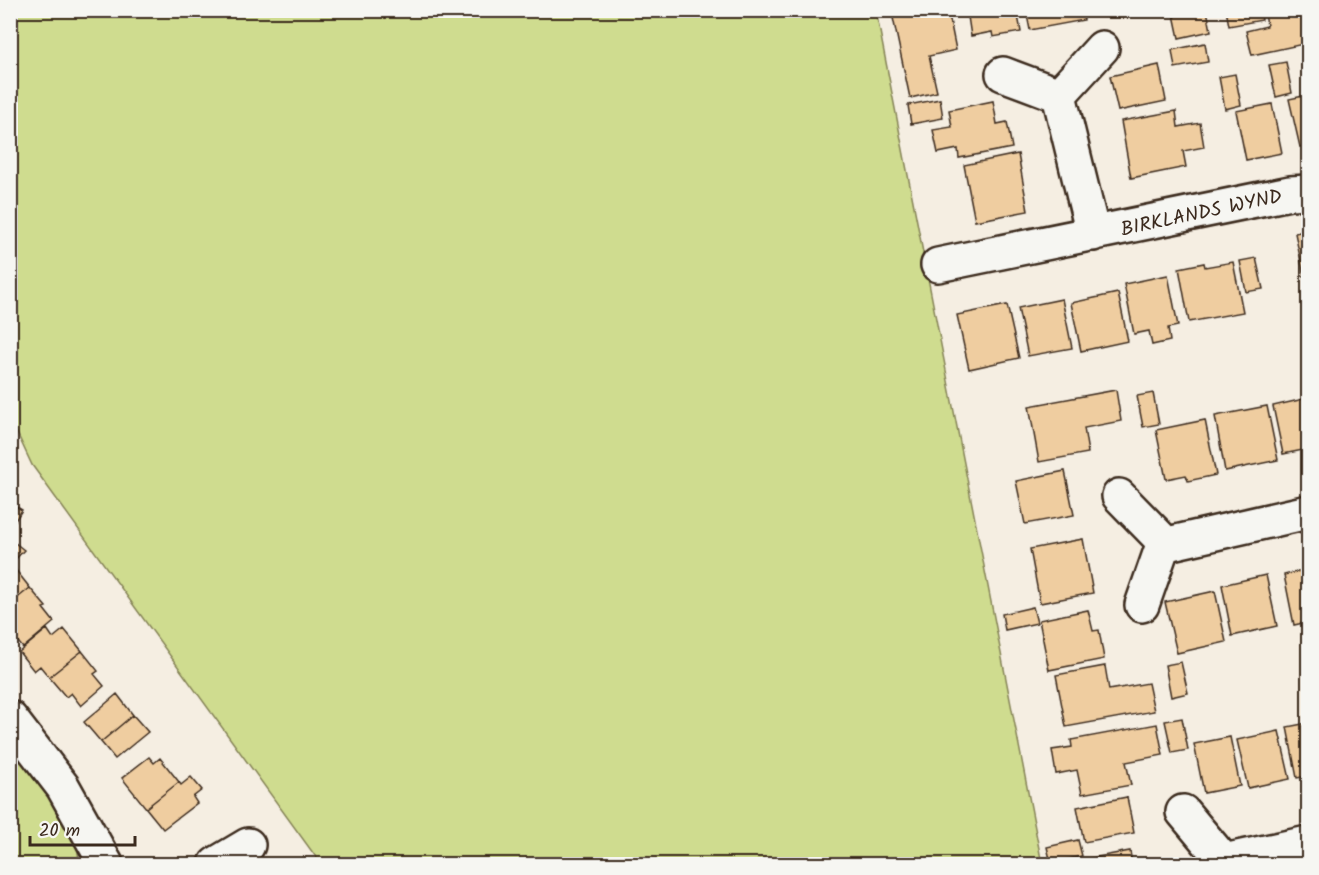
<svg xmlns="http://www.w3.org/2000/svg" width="1319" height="875" viewBox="0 0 1319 875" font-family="Kalam,sans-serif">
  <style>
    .green { fill: #cfdc8f; stroke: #858356; stroke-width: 1.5 }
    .building { fill: #efcda0; stroke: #3b2a1e; stroke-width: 1.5 }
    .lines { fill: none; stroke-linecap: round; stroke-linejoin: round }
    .street-casing { stroke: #3b2a1e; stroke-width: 38 }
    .street { stroke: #f6f6f2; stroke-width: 33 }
    .labels { text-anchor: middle; stroke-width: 5; stroke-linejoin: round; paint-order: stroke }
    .street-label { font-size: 20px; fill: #3b2a1e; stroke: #f6f6f2 }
  </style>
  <rect width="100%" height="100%" fill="#f5eee2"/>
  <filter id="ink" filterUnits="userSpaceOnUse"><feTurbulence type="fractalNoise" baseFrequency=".0167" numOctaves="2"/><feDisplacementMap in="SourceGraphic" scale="12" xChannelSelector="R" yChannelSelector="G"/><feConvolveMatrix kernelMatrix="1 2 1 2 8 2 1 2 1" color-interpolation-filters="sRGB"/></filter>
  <g filter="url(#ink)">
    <path class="green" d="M10,11h866l166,853h-721l-289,-399 -21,-45z
      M10,742c26,34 69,79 69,122h-68z"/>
    <path class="building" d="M907,10h41l8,40 -27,6 8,36 -27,6 -18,-85z
      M967,10h50l4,22 -28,5 -1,-5 -21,4z
      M1026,10h56l2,10 -54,10z
      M1173,10h34l4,21 -32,7z
      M1226,10h34l2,10 -33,6z
      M1275,10h33v33l-56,12 -6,-24 21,-5 -2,-13z
      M1205,43l3,19 -33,6 -3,-18z
      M1286,62l6,31 -16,4 -7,-32z
      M1159,65l7,36 -48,10 -8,-35z
      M1235,74l6,31 -16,4 -6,-32z
      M1308,95v50l-8,2 -11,-48z
      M940,99l3,19 -32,6 -3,-19z
      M993,101l4,23 10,-2 5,26 -53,10 -1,-9 -20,4 -5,-23 19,-3 -3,-17z
      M1272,104l10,49 -36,7 -10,-49z
      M1176,111l2,16 22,-4 4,24 -21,4 3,16 -55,11 -10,-57z
      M1018,154l10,57 -53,10 -11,-56z
      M1308,230v50l-3,1 -10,-48z
      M1256,258l7,31 -17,3 -6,-31z
      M1233,262l10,50 -54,10 -10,-54 25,-5 1,4z
      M1168,275l10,51 -10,2 2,13 -18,4 -3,-14 -15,3 -10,-50z
      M1118,293l10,48 -47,10 -10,-48z
      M1062,299l10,49 -44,8 -10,-48z
      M1007,305l12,53 -50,11 -12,-54z
      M1116,390l5,31 -37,7 4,25 -49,9 -10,-56z
      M1153,393l6,31 -16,3 -6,-31z
      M1308,398v51l-25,5 -10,-48z
      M1267,406l11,54 -53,11 -10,-55z
      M1205,420l11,55 -28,6 -2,-6 -20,4 -10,-49z
      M1065,471l9,44 -49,9 -9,-43z
      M10,503l12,7 -12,18z
      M10,539l14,11 -14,15z
      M1083,539l10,54 -53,10 -10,-54z
      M15,569l15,19 -20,16v-31z
      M1308,569v53l-14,3 -10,-50z
      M1266,575l11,51 -45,10 -10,-51z
      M30,588l16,19 -3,1 11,14 -31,26 -13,-16v-28z
      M1215,591l11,51 -49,11 -12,-51z
      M1033,607l4,16 -32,7 -3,-16z
      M1088,610l5,21 6,-1 5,29 -55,11 -10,-50z
      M47,629l6,9 11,-9 18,22 -33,26 -9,-11 -6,5 -15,-19z
      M82,651l16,20 -4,3 10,12 -23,20 -10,-13 -5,4 -17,-20z
      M1181,662l7,31 -17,4 -6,-32z
      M1105,666l4,24 39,-7 6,28 -88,16 -10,-52z
      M117,694l16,21 -32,27 -17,-20z
      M133,715l15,17 -33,27 -14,-17z
      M1182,718l6,32 -16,3 -7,-32z
      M1308,723v53l-11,2 -10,-51z
      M1157,724l6,31 -37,7 5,23 -49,9 -5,-24 -21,4 -4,-24 20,-3 -1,-7z
      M1279,731l11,48 -42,9 -11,-48z
      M1230,737l10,49 -36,7 -10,-49z
      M149,757l5,6 6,-5 19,24 -33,26 -24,-30z
      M191,777l11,13 -9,7 4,6 -34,26 -17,-21 33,-26 2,3z
      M1127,797l7,36 -50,9 -7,-35z
      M1078,840l4,16 -31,7 -4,-16z
      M1130,851l2,13h-50l-1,-4z"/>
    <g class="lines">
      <defs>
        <path id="street" d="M1003,74l56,21
          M1093,234l-34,-139 43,-47
          M938,265l352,-72 18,-1
          M1119,496l45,46 -22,63
          M1163,545l145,-33
          M10,718l53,69 43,77
          M1183,812l41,49 -1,3
          M1224,861l84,-18
          M216,864l32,-19"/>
      </defs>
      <use href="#street" class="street-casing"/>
      <use href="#street" class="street"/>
    </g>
  </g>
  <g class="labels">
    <g class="street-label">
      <text transform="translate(1201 212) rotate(-12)" y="7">BIRKLANDS WYND</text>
    </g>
  </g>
  <rect width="1319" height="875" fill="none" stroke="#f6f6f2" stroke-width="36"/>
  <rect x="18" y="18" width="1283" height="839" fill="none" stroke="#3b2a1e" stroke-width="2" filter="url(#ink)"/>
  <path d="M30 836v9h105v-9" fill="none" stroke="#3b2a1e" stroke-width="3"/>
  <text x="39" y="836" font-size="18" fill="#3b2a1e" stroke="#f6f6f2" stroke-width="4.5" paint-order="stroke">20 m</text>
</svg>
